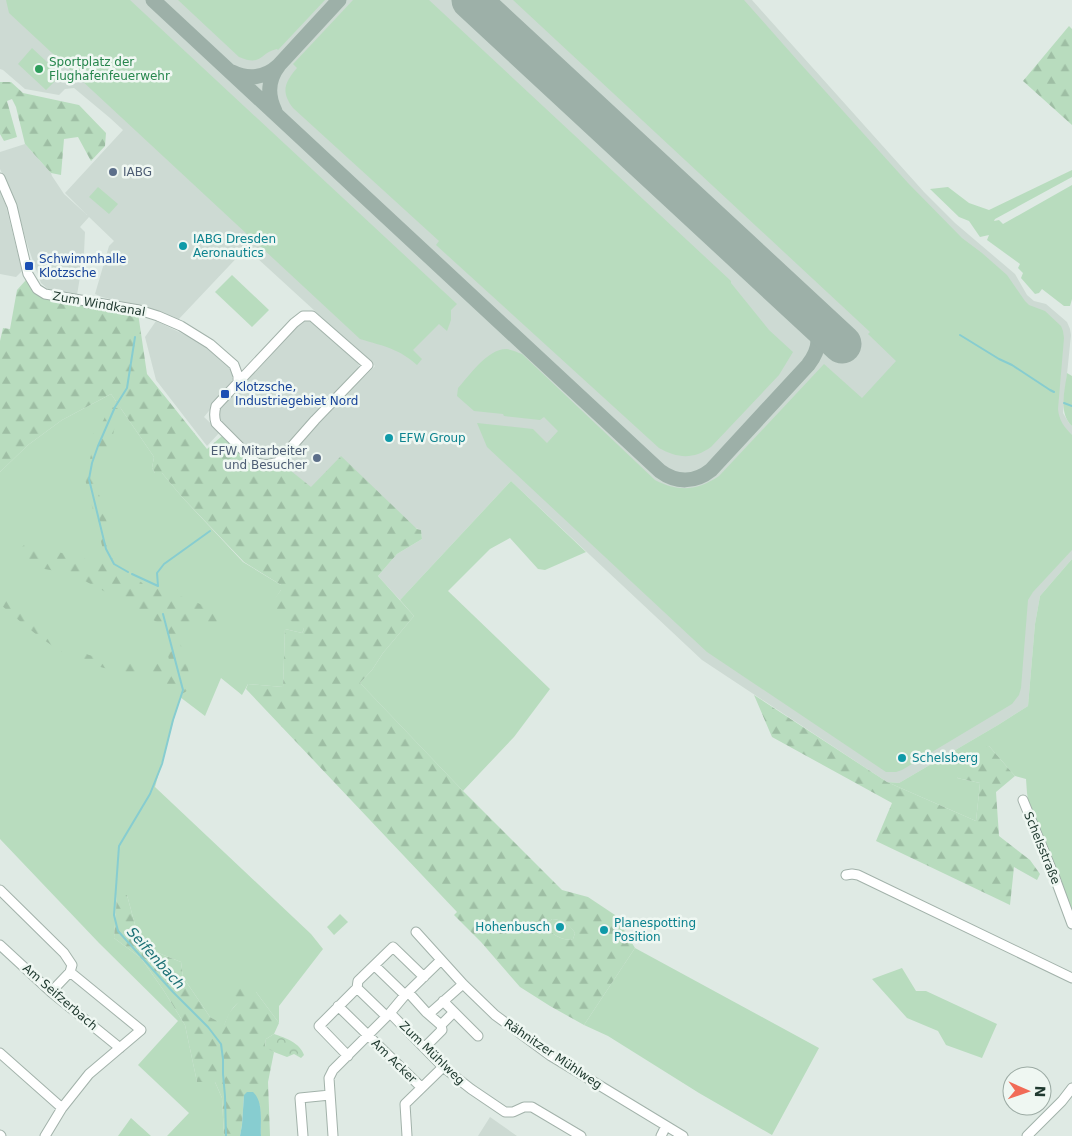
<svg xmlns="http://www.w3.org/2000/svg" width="1072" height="1136" viewBox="0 0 1072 1136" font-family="'DejaVu Sans',sans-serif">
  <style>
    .built { fill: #cddad3 }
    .grass { fill: #b8dcbe }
    .forest { fill: url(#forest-firs); fill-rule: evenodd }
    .park { fill: url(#park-crowns) }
    .water { fill: #87cdd0 }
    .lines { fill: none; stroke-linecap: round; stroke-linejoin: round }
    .stream { stroke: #87cdd0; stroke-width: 2 }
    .taxiway { stroke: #9db0a8; stroke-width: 15 }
    .runway { stroke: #9db0a8; stroke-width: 39 }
    .minor-casing { stroke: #a2b2aa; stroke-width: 11 }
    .minor { stroke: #fff; stroke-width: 9 }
    .leisure-dot { fill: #2e9e5b; stroke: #eff7f2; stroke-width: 2 }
    .service-dot { fill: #5c6f8a; stroke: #eff7f2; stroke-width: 2 }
    .culture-dot { fill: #0f9aa8; stroke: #eff7f2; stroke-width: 2 }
    .transit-dot { fill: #1a4fb4; stroke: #eff7f2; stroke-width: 2 }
    .labels { text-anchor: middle; stroke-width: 5; stroke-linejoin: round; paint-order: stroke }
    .leisure-label { font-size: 12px; fill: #27864d; stroke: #eff7f2; text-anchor: start }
    .service-label { font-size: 12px; fill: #4e5e75; stroke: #eff7f2; text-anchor: start }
    .culture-label { font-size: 12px; fill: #0d838f; stroke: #eff7f2; text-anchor: start }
    .transit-label { font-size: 12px; fill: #164399; stroke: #eff7f2; text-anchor: start }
    .street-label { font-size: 12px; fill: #203a30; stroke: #eff7f2 }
    .water-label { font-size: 14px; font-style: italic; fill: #1b7075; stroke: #eff7f2 }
  </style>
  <defs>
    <pattern id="forest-firs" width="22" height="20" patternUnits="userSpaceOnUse" patternTransform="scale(1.25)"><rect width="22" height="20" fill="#b8dcbe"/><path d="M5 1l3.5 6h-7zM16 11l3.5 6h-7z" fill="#9ebea4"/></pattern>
    <pattern id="park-crowns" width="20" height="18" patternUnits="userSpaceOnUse" patternTransform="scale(1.25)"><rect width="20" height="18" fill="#b8dcbe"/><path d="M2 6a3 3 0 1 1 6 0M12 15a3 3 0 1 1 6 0" fill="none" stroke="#9ebea4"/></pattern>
  </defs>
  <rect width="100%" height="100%" fill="#dfeae4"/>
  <path class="built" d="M0,0h752l172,192 31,31 60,51 12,21 7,6 12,3 21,18 3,7 1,6 -8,78 6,10 3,3v133l-32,37 -5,28 -7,82 -30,19 -99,58 -12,-1 -185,-122 -191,-179 -111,119 -22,-24 19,-22 25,-15 -1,-9 -110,-42 -26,-22 -6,-1 34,-39 12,-9 50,-51 -129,-118 -69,73 -33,-13 -42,-11 -7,-3 14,-48 5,-5 -25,-24 -9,10 5,5 -1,21 -7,42 -29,-6 -7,-6 -13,-36 -13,-46 -15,-32v-17l25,-8 26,29 1,3 12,18 23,21 -22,-22 58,-63 -13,-12 -36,-30 -9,1 -6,6 -34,-6 -22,-19 -3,-1z
    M0,191l6,15 16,65 -6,6 -16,-3z
    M308,318l46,40 5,7 -2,6 -81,88 -12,3 -8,-2 -38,-38 1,-15 78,-84z
    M156,321l23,11 22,11 31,28 1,5 -2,8 -27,33 16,15 -13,14 -51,-66 -11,-43z
    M490,1117l27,19h-39z"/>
  <path class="grass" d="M6,0h124l327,304 -6,6v10l-4,11 -8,-7 -26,26 9,9 -5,6c-19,-17 -34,-19 -57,-26l-351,-326z
    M178,0h147l-47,50 -1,-1c-18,4 -15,18 -38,8z
    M353,0h76l302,281v2l38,47 24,22 -14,23 -68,72c-18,13 -34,11 -52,1l-223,-203 3,-4 -146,-133c-12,-16 -9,-25 4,-40l-4,-4z
    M513,0h231l54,61 110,122 54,55 20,15 25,22 18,26 4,4 16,6 16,15 2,5 1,7 -6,71c1,11 6,18 14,26v115l-39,42 -5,8 -7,88 -2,7 -7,9 -110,66 -6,2h-10l-179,-120 -220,-205 -10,-24 56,6 14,14 11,-12 -14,-14 -4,3 -36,-4 -1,-2 -29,-3 -17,-15 1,-8c11,-12 30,-40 49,-39 5,1 10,3 15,5l133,126c23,12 42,11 64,-4l105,-112 38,34 34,-37 -28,-27 2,-2z
    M32,48l29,27 -15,15 -28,-26z
    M1072,170v7l-77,42 -1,2 5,-1 4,4 69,-39v114l-2,7h-6l-22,-17 -3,4 -4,1 -14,-16 2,-5 -5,-5 2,-4 -33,-24 2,-5 -9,2 -11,-16 -10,-4 -29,-28 18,-2 21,16 20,7z
    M98,187l20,17 -9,10 -20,-17z
    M232,275l37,35 -17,17 -37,-35z
    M1067,373l5,3v50c-14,-13 -7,-36 -5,-53z
    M111,394l43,63 -2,11 3,5h7l20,24 61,65 38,23v5l-8,12 31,27 -2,4 -17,-4 -2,58 -35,-3 -6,11 -21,-17 -16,38 -25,-19 -25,90 156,147 12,15 -44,57v17l-23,-31c-19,10 -24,13 -32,34l-14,-9 -27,-40 -2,-15 -25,-10 -18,-16 -11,-41h-10l-3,43 27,20 23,33 21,34 12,57h18l7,16 2,38h-57l22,-23 -51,-48 40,-44 -79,-78 -99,-104v-367l28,-27 34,-25z
    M511,481l75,71 -41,18 -7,-1 -28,-31 -20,11 -42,42 102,98 -36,48 -51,54 -103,-108 12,-13 11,-17 31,-37 -14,-16z
    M1072,559v359l-42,-106 -3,-19 -1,-14 -11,-3 -26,-30 -32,32 23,5 -4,38 -89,-39 12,1 99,-58 30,-19 7,-82 5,-28z
    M340,914l8,8 -14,13 -7,-8z
    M552,919c11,1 17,4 23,14l-2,6c-11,2 -20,-4 -27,-12l1,-4z
    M635,948l184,100 -47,87 -73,-42 -91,-57 -24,-11z
    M902,968l14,23h10l71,33 -15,34 -36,-13 -8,-14 -31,-13 -35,-39z
    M131,1118l20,18h-33z"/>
  <path class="forest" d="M1069,26l3,3v96l-49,-44z
    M0,82h11l12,11 56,12 27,28 -1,13 -14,15 -13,-24 -14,2 -3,36 -10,-2 -26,-29 -9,-37 -4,-8 -5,2 10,36 -13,4 -4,-7z
    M26,280l9,13 7,5 96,15 9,61 60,75 15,-13 17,16 36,13 10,1 26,21 30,-31 76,73 4,1 1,9 -25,15 -19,22 36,40 -31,37 -11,17 -12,13 103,108 99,99 26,7 27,18 20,33 -51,77 -34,-19 -30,-19 -39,-45 -27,-27 3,-3 -211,-223 2,-5 35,3 2,-58 17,4 2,-4 -27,-16 -5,-11 9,-12v-5l-37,-23 -62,-65 -20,-24h-7l-3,-5 2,-11 -43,-63 -49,26 -34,25 -28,27v-131l3,-13 7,1 7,-39zM552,919c12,1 17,5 23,14l-2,6c-11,2 -20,-4 -27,-12l1,-4z
    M110,407l7,1 4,4 -6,13 -3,15 -12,17 -7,22 10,26 6,26 -3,8 6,19 13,17 16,7 4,4h4l37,12 33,14 1,7 -5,4 -9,-1 -25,4 -4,2c2,22 17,39 11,62 -7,5 -15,9 -23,6l-2,-5 2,-7 -17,-10 -14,6 -5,-2 -3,-4 -7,2 -9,-1 -2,-6c-10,-3 -20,-5 -30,-9 -29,-13 -54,-35 -78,-56v-11l15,13 13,14 29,21 32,14 35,9 9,-3 32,2 4,-3 -6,-28 -6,-10 -24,-12 -20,-14 -41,-22 -49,-9 -4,-6 1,-10 4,-4 22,3 16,5 43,11 1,-3 -21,-82 8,-32 -3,-10 11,-12z
    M754,695l133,87 89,39 4,-38 -23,-5 14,-27 18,-5 26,30 -19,16 3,44 31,24 10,14 -3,6 -23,-13 -4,38 -134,-64 16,-38 -120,-66z
    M117,895h10l11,41 18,16 25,10 2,15 27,40 14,8 5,-12 11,-13 -11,-9 5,-14 22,15 23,31 -5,11 -8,5 -1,7 9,6 -6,30 2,54h-9l-1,-31 -16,-10 -2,30 -2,11h-16l-2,-38 -7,-16h-18l-12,-57 -21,-34 -23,-33 -27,-20z"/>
  <path class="park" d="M274,1034c12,4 26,9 30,21l-3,3 -7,-4 -7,3 -13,-5 -9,-5 1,-8z"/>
  <path class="water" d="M247,1092h6c11,10 7,30 8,44h-21l2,-11 2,-30z"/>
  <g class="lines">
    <path class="stream" d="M960,335l39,24 13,6 38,25 4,2
      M1064,403l8,3
      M128,572l-14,-8 -8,-15 -17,-70 3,-16 6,-17 17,-39 12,-19 8,-51
      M132,574l26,12 -1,-13 7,-9 46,-33
      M163,614l20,76 -10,30 -11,44 -12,30 -31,52 -5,69 4,16 55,61 35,35 13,17 2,15v15l2,22 1,40"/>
    <path class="taxiway" d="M153,0l507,471c16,12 35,12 51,-1l97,-105c15,-19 12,-35 -1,-53
      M232,72c16,8 33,6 46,-6
      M275,111c-8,-16 -7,-32 4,-46l60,-65"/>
    <path class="runway" d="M471,0l371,344"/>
    <defs>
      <path id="minor" d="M0,178l12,28 16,68 9,15 8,5 94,16 19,6 23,10 29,18 24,21 4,11v7
        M303,316h9l56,49 -53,55 -37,42 -12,3 -10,-2 -40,-40c-2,-6 -2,-10 0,-17l78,-83z
        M1023,800l32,78 17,46
        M846,875l6,-1 6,1 214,103
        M0,890l64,63 8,12 -2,7 -19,20
        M416,932l47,52 32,31 56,41 132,80
        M0,945l51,47 69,56
        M375,966l30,29
        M357,988l29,28
        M408,992l18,20 15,13
        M443,1001l35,35
        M338,1006l83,81
        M390,1013l53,54 28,22 34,23h8l11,-5h8l49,29
        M429,1014l34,-30
        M425,1047l17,-17 -1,-5 13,-13
        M0,1053l62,55
        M348,1056l-29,-30 38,-38 1,-7 35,-34 31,30
        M0,1135l1,1
        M45,1136l17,-28 27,-34 52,-44 -71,-58
        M303,1136l-3,-38 30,-3
        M333,1136l-4,-58 4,-8 57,-57 15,-18 36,-35
        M407,1136l-2,-32 38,-37
        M661,1136l5,-10
        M1027,1136l35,-35 10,-13"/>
    </defs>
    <use href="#minor" class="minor-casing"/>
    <use href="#minor" class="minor"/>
  </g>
  <circle class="leisure-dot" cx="39" cy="69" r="5"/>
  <g class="service-dot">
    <circle cx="113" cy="172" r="5"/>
    <circle cx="317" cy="458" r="5"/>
  </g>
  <g class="culture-dot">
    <circle cx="183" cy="246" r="5"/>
    <circle cx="389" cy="438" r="5"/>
    <circle cx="902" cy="758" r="5"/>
    <circle cx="560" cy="927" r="5"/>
    <circle cx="604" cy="930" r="5"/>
  </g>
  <g class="transit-dot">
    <rect x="24" y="261" width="10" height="10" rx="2.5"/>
    <rect x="220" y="389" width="10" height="10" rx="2.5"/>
  </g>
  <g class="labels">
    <g class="leisure-label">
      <text x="49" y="66">Sportplatz der<tspan x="49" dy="14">Flughafenfeuerwehr</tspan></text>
    </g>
    <g class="service-label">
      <text x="123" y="176">IABG</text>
      <text x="307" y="455" text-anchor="end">EFW Mitarbeiter<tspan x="307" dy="14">und Besucher</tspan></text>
    </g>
    <g class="culture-label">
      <text x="193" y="243">IABG Dresden<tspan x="193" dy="14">Aeronautics</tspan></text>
      <text x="399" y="442">EFW Group</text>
      <text x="912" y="762">Schelsberg</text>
      <text x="614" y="927">Planespotting<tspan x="614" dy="14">Position</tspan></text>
      <text x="550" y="931" text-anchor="end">Hohenbusch</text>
    </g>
    <g class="transit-label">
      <text x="39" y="263">Schwimmhalle<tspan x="39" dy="14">Klotzsche</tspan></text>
      <text x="235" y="391">Klotzsche,<tspan x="235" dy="14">Industriegebiet Nord</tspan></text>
    </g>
    <g class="street-label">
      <text transform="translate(99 304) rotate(10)" y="4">Zum Windkanal</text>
      <text transform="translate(1042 848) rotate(68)" y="4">Schelsstraße</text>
      <text transform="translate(60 997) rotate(41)" y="4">Am Seifzerbach</text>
      <text transform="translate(432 1053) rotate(44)" y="4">Zum Mühlweg</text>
      <text transform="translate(553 1054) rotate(34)" y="4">Rähnitzer Mühlweg</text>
      <text transform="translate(394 1061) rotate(44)" y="4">Am Acker</text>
    </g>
    <g class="water-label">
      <text transform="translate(156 958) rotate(48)" y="5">Seifenbach</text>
    </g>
  </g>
  <g transform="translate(1027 1091) rotate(92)"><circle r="24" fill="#eff7f2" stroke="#9caba4"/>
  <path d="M0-4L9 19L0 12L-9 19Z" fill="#f16b57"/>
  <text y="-8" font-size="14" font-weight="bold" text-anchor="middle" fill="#203a30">N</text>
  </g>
</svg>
